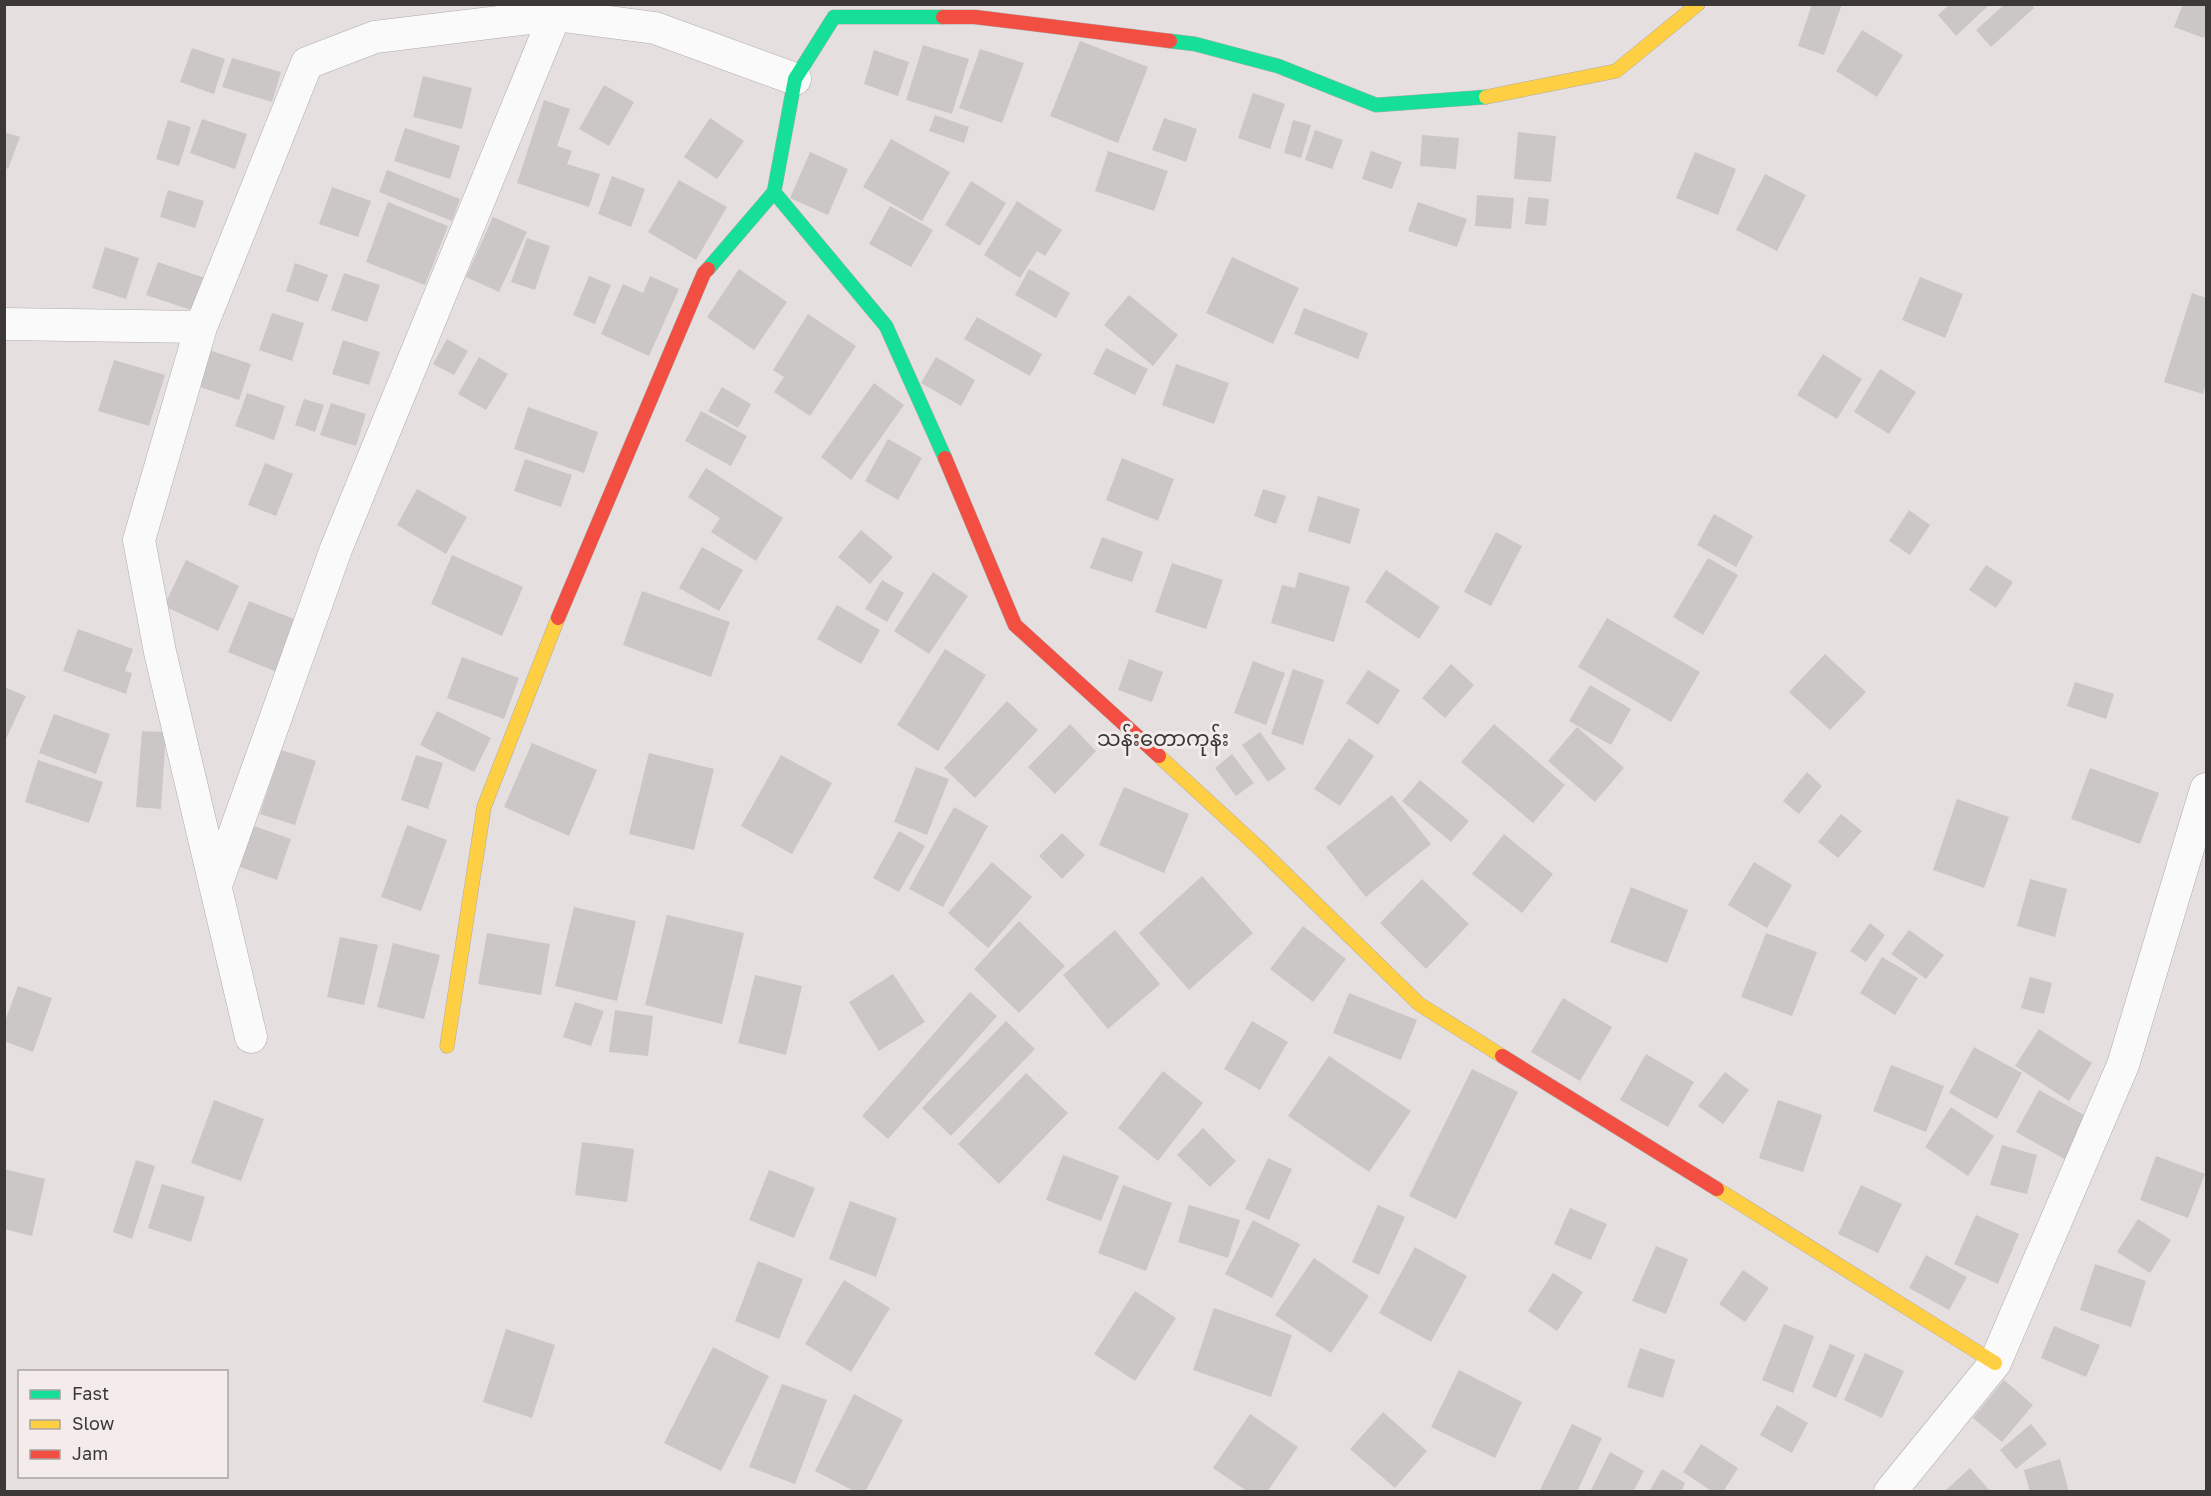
<svg xmlns="http://www.w3.org/2000/svg" width="2211" height="1496" viewBox="0 0 2211 1496" font-family="'Golos Text','Noto Sans Myanmar',sans-serif">
  <style>
    .building { fill: #cbc7c7 }
    .lines { fill: none; stroke-linecap: round; stroke-linejoin: round }
    .street-casing { stroke: #afabaa; stroke-width: 33 }
    .fast-casing { stroke: #afabaa; stroke-width: 15 }
    .slow-casing { stroke: #afabaa; stroke-width: 15 }
    .jam-casing { stroke: #afabaa; stroke-width: 15 }
    .street { stroke: #fbfafa; stroke-width: 32 }
    .fast { stroke: #16e098; stroke-width: 14 }
    .slow { stroke: #ffcf43; stroke-width: 14 }
    .jam { stroke: #f24e42; stroke-width: 14 }
    .labels { text-anchor: middle; stroke-width: 6; stroke-linejoin: round; paint-order: stroke }
    .quarter-label { font-size: 21px; fill: #3c3838; stroke: #f4ecea }
  </style>
  <rect width="100%" height="100%" fill="#e5e0df"/>
  <path class="building" d="M1812,4h30l-18,51 -26,-9z
    M1950,4h40l-34,32 -18,-21z
    M2005,4h26l3,4 -43,39 -15,-17z
    M2183,4h23v27l-2,7 -30,-11z
    M1862,30l41,25 -26,42 -41,-26z
    M1080,41l68,26 -30,76 -68,-27z
    M923,45l46,14 -17,55 -46,-14z
    M192,48l33,11 -11,35 -34,-12z
    M980,49l44,14 -22,60 -43,-15z
    M874,50l35,12 -11,34 -34,-12z
    M232,58l49,14 -9,30 -50,-15z
    M423,76l49,12 -10,41 -49,-12z
    M604,85l30,17 -25,44 -30,-17z
    M1253,93l32,11 -15,45 -32,-11z
    M544,100l26,9 -13,37 15,5 -5,13 33,10 -11,33 -72,-24z
    M935,115l34,12 -5,16 -35,-12z
    M710,118l34,23 -27,38 -33,-22z
    M1164,118l33,11 -11,33 -34,-12z
    M202,119l45,15 -12,35 -45,-16z
    M168,120l23,7 -12,39 -23,-7z
    M1293,120l18,5 -10,33 -17,-5z
    M405,128l55,18 -10,33 -56,-18z
    M1315,130l28,10 -11,29 -27,-9z
    M4,132l16,5 -12,32 -4,-2z
    M1518,132l38,4 -5,46 -37,-3z
    M1422,135l37,3 -3,31 -36,-3z
    M891,139l59,33 -28,49 -59,-34z
    M1108,151l60,20 -14,40 -59,-20z
    M1371,151l31,11 -10,27 -30,-10z
    M810,152l38,17 -20,46 -38,-17z
    M1695,152l41,17 -18,46 -42,-17z
    M387,170l73,29 -8,22 -73,-29z
    M1765,174l41,21 -29,56 -41,-21z
    M612,176l33,13 -14,38 -33,-13z
    M679,180l48,27 -31,53 -48,-28z
    M971,181l35,22 -26,43 -35,-21z
    M332,187l39,14 -13,36 -39,-13z
    M168,190l36,11 -9,27 -35,-11z
    M1477,195l37,3 -3,31 -36,-3z
    M1528,197l21,2 -3,27 -21,-2z
    M1017,201l45,29 -17,26 -8,-5 -17,27 -36,-23z
    M388,202l60,24 -23,59 -59,-23z
    M1418,202l49,17 -10,28 -49,-16z
    M890,206l43,24 -22,37 -42,-23z
    M493,217l34,15 -28,60 -33,-15z
    M527,238l23,8 -15,44 -24,-8z
    M105,247l34,11 -13,41 -34,-11z
    M1232,257l67,31 -26,56 -67,-31z
    M158,262l47,16 -11,33 -48,-16z
    M295,263l33,12 -10,27 -32,-11z
    M739,269l48,33 -33,48 -47,-33z
    M1029,269l41,24 -14,25 -41,-23z
    M344,273l36,12 -13,37 -36,-12z
    M589,276l22,9 -16,39 -22,-9z
    M650,276l29,13 -30,67 -48,-22 22,-50 20,9z
    M1920,277l43,17 -18,44 -43,-18z
    M2192,293l14,5v85l-3,11 -39,-12z
    M1129,295l49,40 -25,31 -49,-41z
    M1304,308l64,25 -10,26 -64,-25z
    M272,313l32,10 -12,38 -33,-11z
    M808,314l48,32 -46,70 -36,-24 10,-15 -11,-7z
    M977,317l65,37 -12,22 -66,-37z
    M447,339l21,12 -14,24 -21,-11z
    M343,340l37,12 -11,33 -37,-11z
    M1106,348l42,21 -13,26 -42,-21z
    M209,350l42,14 -12,36 -42,-14z
    M1823,354l39,25 -25,40 -40,-24z
    M479,357l29,17 -22,36 -28,-16z
    M936,357l39,23 -14,26 -40,-23z
    M114,360l51,15 -16,51 -51,-15z
    M1176,364l53,19 -15,41 -52,-19z
    M1880,369l36,23 -27,42 -35,-22z
    M874,383l30,22 -53,75 -30,-23z
    M722,387l29,17 -13,24 -30,-17z
    M247,393l38,13 -11,34 -39,-14z
    M304,399l20,6 -9,27 -20,-7z
    M331,403l35,11 -10,32 -36,-11z
    M528,407l70,25 -14,41 -70,-24z
    M701,411l46,25 -16,30 -46,-25z
    M888,439l34,19 -24,42 -33,-19z
    M1122,458l52,21 -16,42 -52,-21z
    M525,459l47,16 -11,32 -47,-16z
    M265,463l28,11 -17,42 -28,-11z
    M706,468l77,50 -27,43 -45,-29 9,-14 -32,-21z
    M417,489l50,28 -21,37 -49,-29z
    M1263,489l23,7 -10,28 -22,-8z
    M1318,496l42,13 -10,35 -42,-13z
    M1909,510l21,15 -20,30 -21,-14z
    M1714,514l39,22 -17,31 -39,-22z
    M861,530l32,27 -23,27 -32,-27z
    M1496,532l26,14 -31,60 -27,-14z
    M1102,537l41,15 -11,30 -42,-14z
    M702,547l41,23 -24,41 -40,-23z
    M452,555l71,32 -21,49 -71,-32z
    M1708,558l30,17 -35,60 -30,-18z
    M186,560l53,26 -21,45 -54,-25z
    M1172,563l51,17 -17,49 -51,-17z
    M1986,565l27,17 -17,26 -27,-18z
    M1386,570l54,37 -21,32 -54,-37z
    M933,572l35,24 -39,58 -35,-23z
    M1299,572l51,15 -16,55 -63,-19 11,-38 13,3z
    M882,580l22,13 -17,29 -22,-13z
    M642,591l88,31 -19,55 -88,-32z
    M249,601l50,20 -22,51 -49,-20z
    M837,605l43,25 -19,34 -44,-25z
    M1607,618l93,54 -29,50 -93,-55z
    M78,629l55,20 -8,22 7,2 -6,21 -63,-23z
    M945,649l41,26 -48,76 -41,-26z
    M1825,654l41,38 -36,38 -41,-38z
    M462,657l57,21 -15,41 -57,-21z
    M1129,659l34,13 -11,30 -34,-12z
    M1253,661l32,12 -19,52 -32,-12z
    M1451,664l23,21 -29,33 -23,-20z
    M1293,669l31,11 -21,65 -32,-11z
    M1368,670l32,20 -22,35 -32,-22z
    M2075,682l39,12 -8,25 -39,-13z
    M1590,685l41,24 -20,36 -42,-24z
    M4,687l22,9 -22,47z
    M1007,701l31,29 -63,68 -31,-30z
    M437,711l54,27 -17,34 -54,-27z
    M54,714l56,20 -14,40 -57,-21z
    M1070,724l26,27 -41,43 -27,-27z
    M1494,724l71,61 -32,38 -72,-61z
    M1577,727l47,41 -29,34 -47,-41z
    M142,731l24,1 -5,77 -25,-2z
    M1260,732l26,37 -18,13 -26,-37z
    M1349,738l25,18 -34,50 -26,-17z
    M532,743l65,27 -28,66 -65,-29z
    M281,750l35,11 -21,64 -35,-11z
    M649,753l65,16 -20,81 -65,-16z
    M1232,754l22,29 -18,13 -21,-28z
    M416,755l27,8 -15,46 -27,-9z
    M781,755l51,28 -40,71 -51,-28z
    M38,760l65,22 -14,41 -64,-21z
    M916,767l33,12 -22,56 -33,-13z
    M2090,768l69,25 -19,51 -69,-25z
    M1807,772l15,14 -23,28 -16,-13z
    M1420,780l49,41 -18,21 -49,-41z
    M1124,787l65,27 -25,59 -65,-28z
    M1392,795l39,49 -65,53 -40,-50z
    M1957,799l52,18 -25,71 -51,-18z
    M954,807l34,19 -45,81 -34,-18z
    M1841,814l21,17 -24,27 -20,-16z
    M407,825l40,15 -26,71 -40,-14z
    M254,826l37,13 -14,41 -37,-13z
    M899,831l26,15 -26,46 -26,-14z
    M1062,833l23,22 -23,24 -23,-23z
    M1504,834l49,40 -31,39 -50,-39z
    M992,862l40,35 -44,51 -40,-35z
    M1754,862l38,23 -25,43 -39,-23z
    M1202,876l51,57 -64,57 -50,-57z
    M1422,879l47,45 -43,45 -46,-46z
    M2030,879l37,10 -12,48 -38,-11z
    M1631,887l57,23 -21,53 -57,-21z
    M574,907l62,14 -19,80 -62,-15z
    M667,915l77,18 -22,91 -77,-19z
    M1019,921l46,45 -46,47 -45,-44z
    M1870,923l15,12 -19,27 -16,-11z
    M1303,926l43,33 -33,43 -43,-33z
    M1115,930l45,54 -52,45 -45,-54z
    M1909,930l35,25 -18,24 -35,-25z
    M487,933l63,11 -9,51 -63,-11z
    M1766,933l51,19 -25,64 -51,-19z
    M340,937l38,8 -14,60 -37,-8z
    M393,943l47,12 -16,64 -47,-12z
    M1882,957l36,21 -23,37 -35,-22z
    M893,974l32,48 -46,29 -30,-49z
    M755,975l47,11 -16,69 -48,-12z
    M2030,977l22,6 -8,31 -23,-6z
    M18,986l34,12 -19,54 -29,-11v-17z
    M970,992l27,24 -109,123 -26,-23z
    M1349,993l68,27 -16,40 -68,-27z
    M1563,998l49,29 -32,54 -49,-29z
    M575,1002l29,9 -13,35 -28,-9z
    M615,1010l38,6 -5,40 -39,-4z
    M1006,1021l29,28 -84,87 -29,-28z
    M1252,1021l36,21 -28,48 -36,-21z
    M2039,1029l53,34 -23,38 -54,-35z
    M1974,1047l48,26 -25,46 -48,-26z
    M1646,1054l48,28 -26,45 -48,-27z
    M1329,1056l82,55 -42,61 -81,-56z
    M1891,1065l53,21 -18,46 -53,-21z
    M1472,1069l46,23 -62,127 -47,-23z
    M1163,1071l40,32 -45,58 -40,-33z
    M1725,1072l24,18 -26,34 -25,-18z
    M1026,1073l42,40 -69,71 -41,-40z
    M2039,1090l54,30 -23,42 -54,-30z
    M214,1100l50,19 -23,62 -50,-18z
    M1778,1100l44,15 -19,57 -44,-14z
    M1951,1107l43,29 -26,40 -43,-29z
    M1203,1128l33,33 -26,26 -33,-32z
    M582,1142l52,7 -7,53 -52,-7z
    M2002,1145l35,10 -10,39 -37,-9z
    M1063,1155l56,21 -18,45 -55,-21z
    M2156,1156l49,18 -17,44 -48,-18z
    M1268,1158l24,11 -23,51 -24,-11z
    M136,1160l19,6 -23,73 -19,-7z
    M4,1169l41,10 -13,57 -28,-7z
    M769,1170l46,18 -21,50 -45,-18z
    M162,1184l43,13 -14,45 -43,-14z
    M1123,1185l49,18 -26,68 -48,-18z
    M1861,1185l41,19 -24,49 -40,-19z
    M850,1201l47,17 -21,59 -47,-18z
    M1189,1205l51,15 -12,38 -50,-16z
    M1378,1205l27,12 -26,58 -27,-13z
    M1570,1208l37,16 -16,36 -37,-16z
    M1976,1215l43,19 -21,50 -44,-20z
    M2138,1219l33,21 -21,33 -33,-21z
    M1253,1220l47,24 -28,54 -47,-24z
    M1656,1246l32,13 -22,55 -34,-13z
    M1415,1247l52,29 -36,66 -52,-29z
    M1926,1255l41,22 -18,33 -40,-22z
    M1314,1258l55,38 -38,57 -56,-38z
    M758,1261l45,18 -24,60 -44,-18z
    M2095,1264l51,17 -15,46 -51,-17z
    M1743,1270l26,18 -24,34 -26,-18z
    M1553,1273l30,19 -26,39 -29,-20z
    M844,1280l46,28 -39,64 -46,-28z
    M1135,1291l41,27 -41,63 -41,-27z
    M1214,1308l78,27 -21,62 -78,-27z
    M1784,1324l30,12 -21,57 -31,-13z
    M2054,1326l46,19 -14,32 -45,-19z
    M506,1329l49,16 -23,73 -49,-16z
    M1830,1344l25,11 -19,43 -24,-11z
    M713,1347l56,29 -48,95 -57,-28z
    M1640,1348l35,12 -12,38 -36,-11z
    M1865,1353l39,18 -22,47 -38,-18z
    M1459,1370l63,32 -27,56 -64,-31z
    M2004,1380l29,25 -31,37 -29,-24z
    M782,1384l45,16 -32,84 -46,-17z
    M854,1394l49,26 -38,72h-9l-41,-21z
    M1777,1405l31,18 -16,30 -32,-18z
    M1383,1412l44,39 -32,37 -45,-39z
    M1250,1414l48,33 -31,45h-19l-35,-24z
    M1572,1424l30,14 -25,54h-34l-3,-2z
    M2031,1424l16,20 -31,25 -16,-19z
    M1701,1444l37,24 -15,24h-10l-30,-20z
    M1610,1452l34,19 -11,21h-43z
    M2060,1459l9,33h-39l-6,-22z
    M1970,1468l21,24h-47z
    M1662,1469l23,14 -4,9h-32z"/>
  <g class="lines">
    <defs>
      <path id="street" d="M4,324l197,3
        M216,885l120,-336 219,-534
        M251,1037l-91,-385 -21,-112 62,-213 106,-264 68,-26 180,-22 100,13 140,51
        M1890,1492l105,-129 128,-298 83,-276"/>
      <path id="fast" d="M1170,41l25,3 83,22 98,39 110,-8
        M774,192l112,134 59,132
        M708,269l66,-77 21,-113 39,-62h109"/>
      <path id="slow" d="M1486,97l130,-26 82,-67
        M1159,756l101,93 159,155 83,52
        M447,1046l37,-239 74,-189
        M1717,1189l278,174"/>
      <path id="jam" d="M943,17h32l195,24
        M945,458l70,167 144,131
        M558,618l146,-345 4,-4
        M1502,1056l215,133"/>
    </defs>
    <use href="#street" class="street-casing"/>
    <use href="#fast" class="fast-casing"/>
    <use href="#slow" class="slow-casing"/>
    <use href="#jam" class="jam-casing"/>
    <use href="#street" class="street"/>
    <use href="#fast" class="fast"/>
    <use href="#slow" class="slow"/>
    <use href="#jam" class="jam"/>
  </g>
  <g class="labels">
    <g class="quarter-label">
      <text x="1163" y="746">သန်းတောကုန်း</text>
    </g>
  </g>
  <rect width="2211" height="1496" fill="none" stroke="#3c3838" stroke-width="12"/>
  <rect x="18" y="1370" width="210" height="108" fill="#f4ecea" stroke="#aaa4a3" stroke-width="1.5"/>
  <rect x="30" y="1390" width="30" height="9" fill="#16e098" stroke="#aaa4a3" stroke-width="1.5"/>
  <text x="72" y="1400" font-size="18" fill="#3c3838">Fast</text>
  <rect x="30" y="1420" width="30" height="9" fill="#ffcf43" stroke="#aaa4a3" stroke-width="1.5"/>
  <text x="72" y="1430" font-size="18" fill="#3c3838">Slow</text>
  <rect x="30" y="1450" width="30" height="9" fill="#f24e42" stroke="#aaa4a3" stroke-width="1.5"/>
  <text x="72" y="1460" font-size="18" fill="#3c3838">Jam</text>
</svg>
